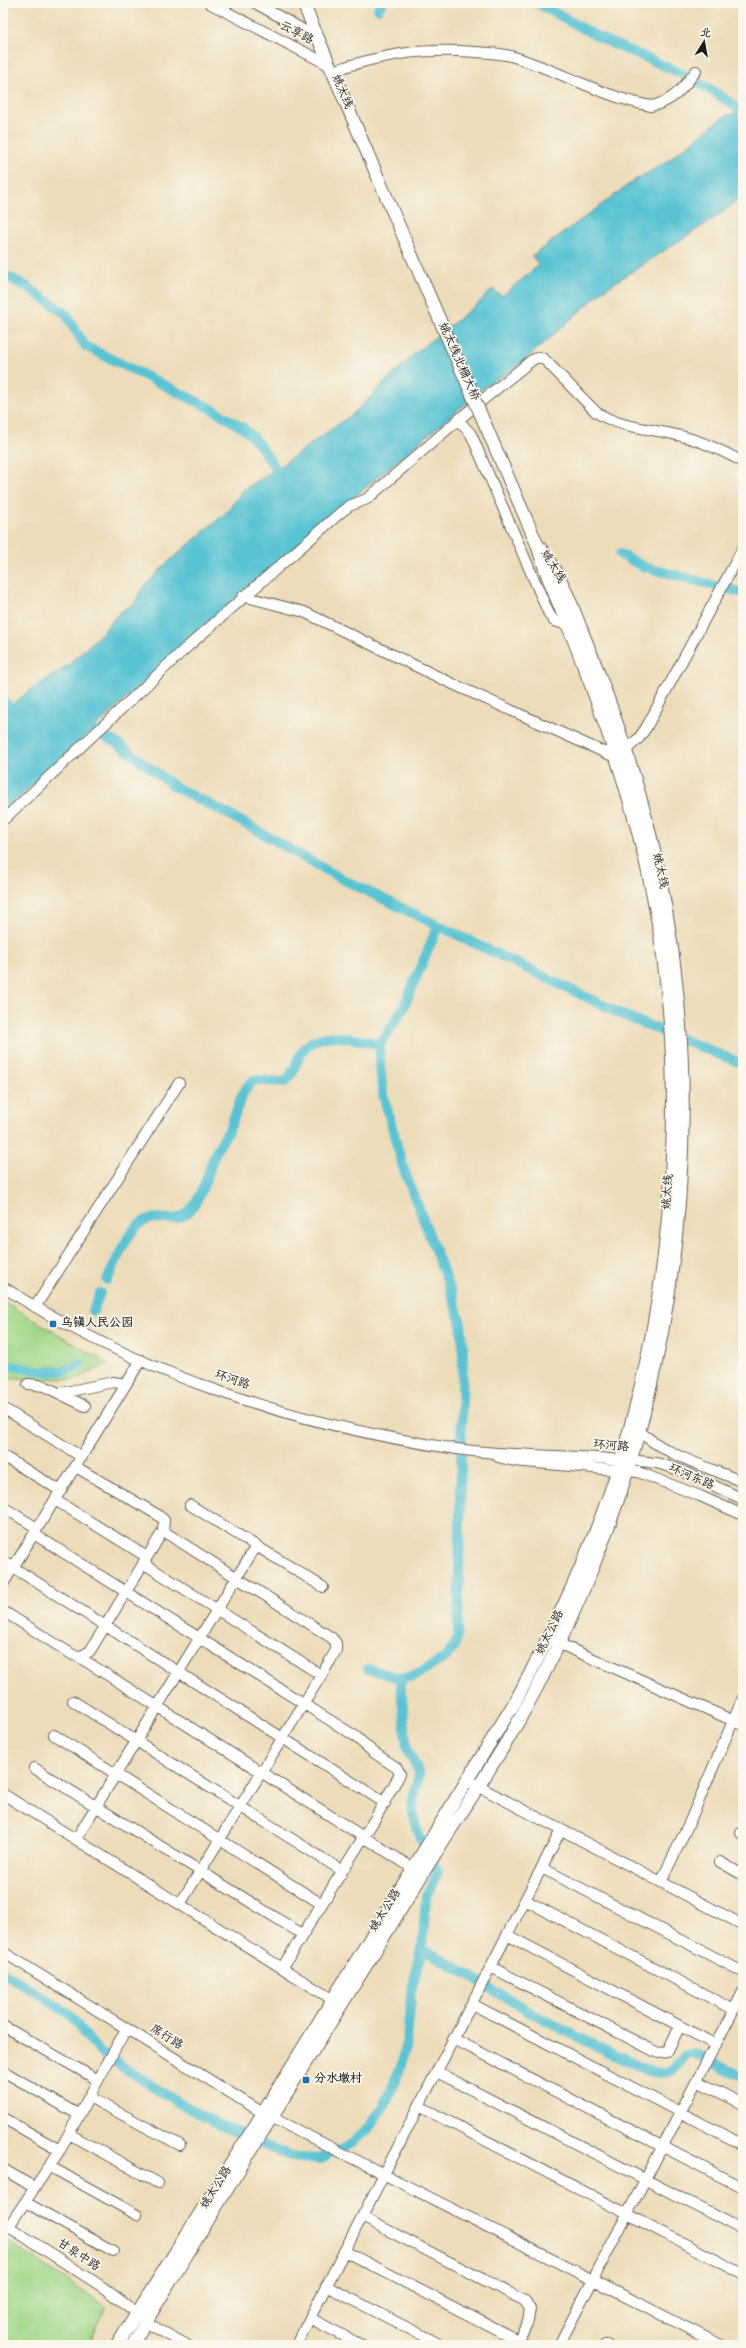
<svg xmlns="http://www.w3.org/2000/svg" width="746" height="2348" viewBox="0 0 746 2348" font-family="'Gochi Hand','LXGW WenKai TC',sans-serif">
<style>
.green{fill:#a0d788;stroke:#5e7a52}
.water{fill:#58c3d3;stroke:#3a7078}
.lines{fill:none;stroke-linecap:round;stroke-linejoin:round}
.canal{stroke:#58c3d3;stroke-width:10}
.minor-casing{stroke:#655f53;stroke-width:12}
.major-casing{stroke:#655f53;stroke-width:14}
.minor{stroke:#fff;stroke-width:10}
.major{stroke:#fff;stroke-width:12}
.major-bridge-casing{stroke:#655f53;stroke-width:14;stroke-linecap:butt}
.major-bridge{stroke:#fff;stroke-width:12}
.poi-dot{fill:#1f6fb2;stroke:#fbf7ec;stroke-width:1.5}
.labels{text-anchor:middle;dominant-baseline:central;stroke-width:3.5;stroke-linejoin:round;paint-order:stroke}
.street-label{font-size:12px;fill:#1c1c1c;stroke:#fbf7ec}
.poi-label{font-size:12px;font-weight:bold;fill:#1c1c1c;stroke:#fbf7ec;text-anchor:start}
</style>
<rect width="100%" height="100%" fill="#fbf7ec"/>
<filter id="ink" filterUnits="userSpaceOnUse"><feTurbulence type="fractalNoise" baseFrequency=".025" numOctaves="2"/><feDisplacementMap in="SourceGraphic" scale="8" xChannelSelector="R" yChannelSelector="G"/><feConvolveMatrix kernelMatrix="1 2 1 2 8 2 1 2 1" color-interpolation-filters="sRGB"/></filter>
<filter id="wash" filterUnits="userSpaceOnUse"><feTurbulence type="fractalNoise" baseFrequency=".012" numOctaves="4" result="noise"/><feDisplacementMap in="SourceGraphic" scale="16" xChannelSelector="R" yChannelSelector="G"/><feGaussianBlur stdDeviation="0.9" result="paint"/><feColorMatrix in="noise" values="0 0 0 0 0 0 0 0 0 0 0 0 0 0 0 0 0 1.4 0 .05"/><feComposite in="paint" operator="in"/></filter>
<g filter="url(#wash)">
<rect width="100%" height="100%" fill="#eddcb9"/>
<path class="green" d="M3,1301L108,1364L76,1379L3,1378Z
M3,2238L106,2307L88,2345H3Z"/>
<path class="water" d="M743,111V200L737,201L716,217L605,289L519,365L486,386L244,590L3,812V712L28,692L67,666L101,634L119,613L134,604L141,590L166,564L228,511L242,491L275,470L354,413L414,354L480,302L492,289L502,296L539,265L532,256L635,180L665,163L723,117Z"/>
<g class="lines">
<path class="canal" d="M537,3C561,16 584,30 609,42C655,62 705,80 743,113
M378,9L382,3
M3,274L29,288L66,314L85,346L214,410L243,428L255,439L283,479
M620,554L644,567L743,593
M3,701L20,715
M90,729L117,743L175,787L228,814L342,879L625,1016L743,1064
M107,1280C115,1265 127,1232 141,1223C161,1209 175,1233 195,1203C205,1188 209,1168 216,1152C220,1143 227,1135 231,1125C238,1109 240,1091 254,1080L285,1082C296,1072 294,1064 301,1053C318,1026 354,1040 380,1044
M93,1311L100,1293
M3,1364C24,1368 62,1379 80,1363
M368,1669L400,1678L414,1676L445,1658L454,1647L458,1633L463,1346L461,1324L452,1294L403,1167L383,1094L380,1066V1044L403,1009L438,926
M422,1950C456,1964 484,1986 515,2003C558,2028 603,2050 649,2071C669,2076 673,2071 685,2054L693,2053L743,2077
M3,1972L68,2013L98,2051L179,2103L222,2126L280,2152L296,2158L320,2159L352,2143L369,2127L384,2107L401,2066L407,2038L412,1988L422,1950L426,1896L438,1872C426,1849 410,1826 413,1800C414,1791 418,1781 419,1772L407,1749L400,1678"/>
</g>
</g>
<g filter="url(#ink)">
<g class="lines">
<g class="minor-casing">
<path id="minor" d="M209,3L329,65
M255,3L318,38
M332,71C384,54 421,48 475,52C488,53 502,53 514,57C560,71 603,97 651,106C673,102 683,88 696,71
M458,420L471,434L549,614L554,621L568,625
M243,596L304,612L455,685L617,758L639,738L646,728L743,548
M3,820L186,648L340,513L349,506L367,499L458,420L532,360L539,357L544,359L596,412C621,429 652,428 681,436C702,441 723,451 743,462
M3,1287C138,1374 298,1426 457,1449C507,1456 559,1455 609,1459C626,1461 647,1460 664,1465C691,1473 717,1488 743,1499
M35,1307L179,1083
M28,1384L44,1386L85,1406
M61,1393L113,1382L126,1384
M3,1408L82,1457
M638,1430C666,1456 709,1467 743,1482
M3,1456L61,1491
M498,1457L514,1461L638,1472L700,1496L743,1515
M55,1500L147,1557
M190,1505L323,1587
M3,1507L37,1528
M163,1531L332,1638L336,1643V1650L330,1661L180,1904
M34,1534L355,1736L373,1752L397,1768L400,1774L376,1817L282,1968
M3,1561L385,1803
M143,1563L321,1675
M3,1584L141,1360
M3,1611L73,1655C81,1657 84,1655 90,1651L163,1531L164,1520L158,1515L76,1467
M553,1641L743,1725
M79,1657L419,1872
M73,1701L341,1870
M54,1735L320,1903
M34,1768L302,1934
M472,1783L743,1925
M3,1794L338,2003
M741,1833L743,1834
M76,1839L256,1546
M720,1862L743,1875
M542,1868L743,1972
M661,1882L690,1821L743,1698
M525,1900L734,2010
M507,1935L716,2045
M3,1952L263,2113L721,2345
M491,1967L658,2053L667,2052L680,2026
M472,2004L743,2145
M3,2026L98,2080
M454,2039L743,2188
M3,2071L79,2115
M437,2072L743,2230
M697,2081L743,2104
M89,2097L180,2145
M419,2106L743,2274
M3,2118L60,2150
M69,2134L158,2183
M49,2166L137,2215
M3,2169L35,2188
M25,2202L113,2251
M362,2217L525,2301L530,2309L528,2321L518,2341
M3,2223L101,2286L137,2313L145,2322L187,2345
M9,2226L60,2150L126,2029
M344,2251L527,2345
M326,2286L441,2345
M310,2318L361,2345
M296,2345L561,1830
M559,2345L743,1992
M605,2345H607"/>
</g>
<g class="major-casing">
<path id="major" d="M303,3L379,180
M117,2345L263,2113L515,1702C557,1624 595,1544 621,1459C679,1269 691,1049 644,855C627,787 605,720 579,654C566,618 548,584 538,547
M132,2345C225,2190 322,2037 417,1883C446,1835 478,1789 507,1741C540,1685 570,1624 594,1564C689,1330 710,1063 646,818C629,755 607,692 582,631C570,600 559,570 537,544"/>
</g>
<use href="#minor" class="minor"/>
<use href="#major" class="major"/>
<g class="major-bridge-casing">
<path id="major-bridge" d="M379,180L537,544"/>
</g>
<use href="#major-bridge" class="major-bridge"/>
</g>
</g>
<g class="poi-dot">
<rect x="49" y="1320" width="8" height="8" rx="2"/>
<rect x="302" y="2076" width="8" height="8" rx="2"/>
</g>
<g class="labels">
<g class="street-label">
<text transform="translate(296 34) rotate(27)">云享路</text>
<text transform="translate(341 92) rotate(67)">姚太线</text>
<text transform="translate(458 362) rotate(66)">姚太线北栅大桥</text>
<text transform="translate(552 567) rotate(59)">姚太线</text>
<text transform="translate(659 871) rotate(78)">姚太线</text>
<text transform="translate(669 1192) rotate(-86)">姚太线</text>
<text transform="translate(232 1381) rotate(19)">环河路</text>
<text transform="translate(611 1447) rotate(5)">环河路</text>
<text transform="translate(691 1478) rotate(23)">环河东路</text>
<text transform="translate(551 1633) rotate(-64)">姚太公路</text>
<text transform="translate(386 1911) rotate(-58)">姚太公路</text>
<text transform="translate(166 2038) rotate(32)">席行路</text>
<text transform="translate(217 2188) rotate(-58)">姚太公路</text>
<text transform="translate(78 2256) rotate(33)">甘泉中路</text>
</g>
<g class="poi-label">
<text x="61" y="1324">乌镇人民公园</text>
<text x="314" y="2080">分水墩村</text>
</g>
</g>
<rect width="746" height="2348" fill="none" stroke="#fbf7ec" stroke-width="16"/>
<g transform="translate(704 42) rotate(11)" stroke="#fbf7ec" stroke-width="3" paint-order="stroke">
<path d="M0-3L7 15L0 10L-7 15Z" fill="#1c1c1c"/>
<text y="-6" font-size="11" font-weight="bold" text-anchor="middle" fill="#1c1c1c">北</text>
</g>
</svg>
